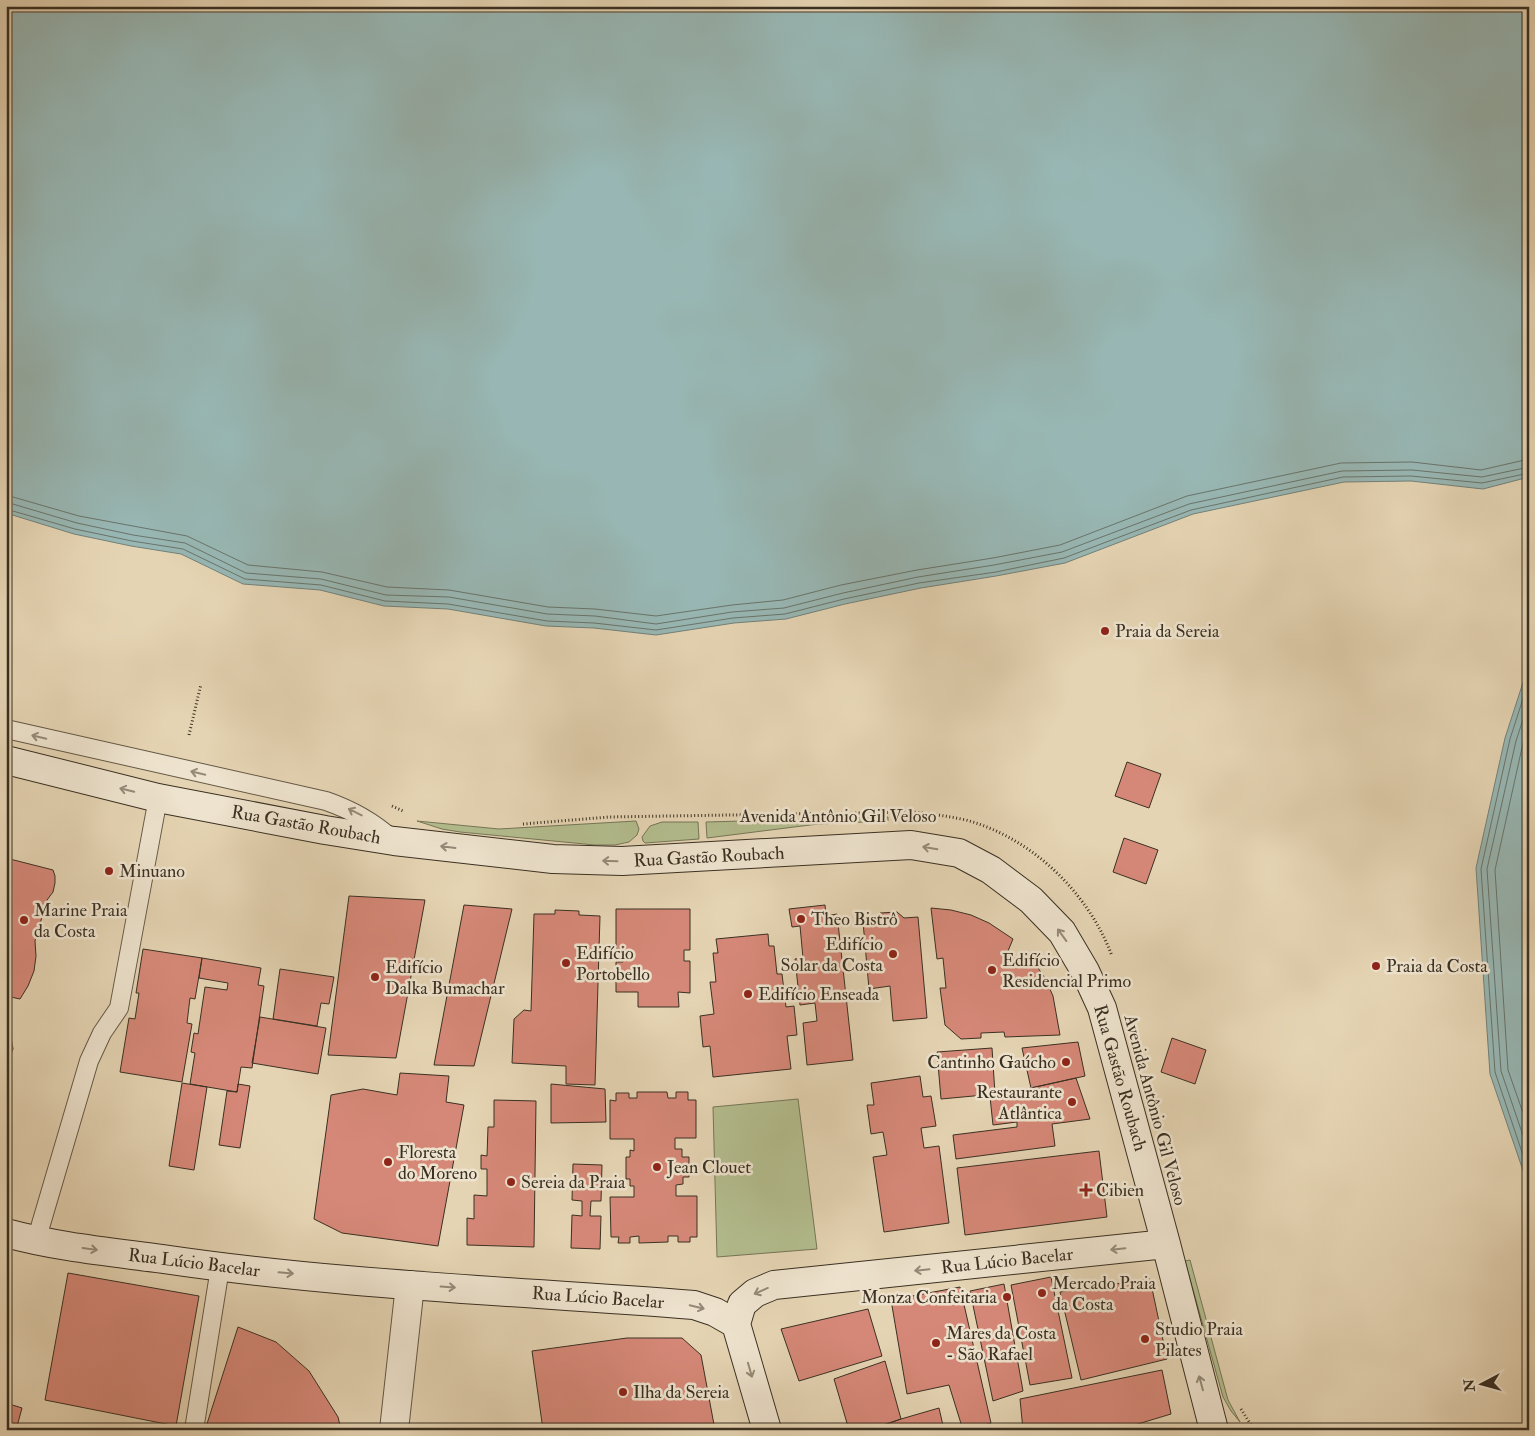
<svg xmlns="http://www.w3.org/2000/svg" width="1535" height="1436" viewBox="0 0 1535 1436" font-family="'IM FELL Double Pica',serif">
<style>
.green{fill:#b3bd8e;stroke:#767658}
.water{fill:#98b7b4;stroke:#72817a}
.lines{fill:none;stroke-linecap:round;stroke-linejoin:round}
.shore{stroke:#69746b;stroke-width:1}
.building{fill:#d68878;stroke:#3a3022}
.lane-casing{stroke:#655946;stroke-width:20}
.street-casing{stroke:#655946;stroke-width:30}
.secondary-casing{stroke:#3a3022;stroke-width:30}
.path{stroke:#3a3022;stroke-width:3;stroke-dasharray:1 2.5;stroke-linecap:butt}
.lane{stroke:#eee3ce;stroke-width:18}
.street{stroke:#eee3ce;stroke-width:28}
.secondary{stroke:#eee3ce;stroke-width:28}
.oneway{stroke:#948a78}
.poi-dot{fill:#8f2418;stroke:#eee3ce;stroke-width:2}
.labels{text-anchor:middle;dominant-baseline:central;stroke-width:5;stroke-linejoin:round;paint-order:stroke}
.poi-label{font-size:18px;fill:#3a3022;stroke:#eee3ce;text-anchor:start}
.street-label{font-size:18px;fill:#3a3022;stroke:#eee3ce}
</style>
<rect width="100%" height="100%" fill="#e5d4b3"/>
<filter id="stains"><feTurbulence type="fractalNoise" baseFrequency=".004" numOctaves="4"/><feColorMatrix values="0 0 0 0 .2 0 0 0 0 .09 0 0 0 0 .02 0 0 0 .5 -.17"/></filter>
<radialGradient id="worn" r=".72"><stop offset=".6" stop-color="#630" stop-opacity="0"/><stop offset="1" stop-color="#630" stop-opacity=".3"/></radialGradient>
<path class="green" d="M888,817V821L818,824L707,838L706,822Z
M417,821L499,829L636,821L639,829L637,835L629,842L615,845H595L460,832L442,829Z
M662,822H698L699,839L645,843L643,841L642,837L650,826Z
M798,1099L817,1249L717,1257L713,1107Z
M1190,1260L1228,1400L1240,1422L1231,1411L1223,1397L1185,1261Z"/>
<path class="water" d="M6,6H1529V477L1483,489L1411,481L1344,482L1193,514L1065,563L996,576L921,588L845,604L786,619L734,623L656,635L594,628L546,626L448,609L384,606L320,590L243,584L181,554L131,546L74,534L6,513Z
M1529,664V1188L1490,1074L1476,868L1505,738Z"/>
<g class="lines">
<path class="shore" d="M6,495L79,516L187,536L248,565L322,572L387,587L449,590L548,607L595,609L656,616L732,605L783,600L841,585L917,570L993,558L1060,545L1187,496L1341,463L1412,462L1481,470L1529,459
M6,502L77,523L133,535L185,543L246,573L321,579L386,595L449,597L547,614L595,616L656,624L732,612L784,608L843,593L918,577L994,565L1062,552L1189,504L1342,471L1412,470L1482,477L1529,467
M6,509L75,529L132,541L183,549L245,579L321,585L385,601L448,604L547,621L594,623L656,630L733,618L785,614L844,599L919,583L996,572L1064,558L1191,510L1343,477L1411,476L1482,483L1529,473
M1529,680L1510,739L1481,869L1495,1072L1529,1173
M1529,701L1516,741L1487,869L1501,1071L1529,1153
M1529,726L1523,743L1495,870L1508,1070L1529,1130"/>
</g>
<path class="building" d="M1127,762L1161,774L1149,808L1115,796Z
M1124,838L1158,850L1146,884L1113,872Z
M6,858L53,870L55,876V883L53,892L47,900L35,941L36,956L34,971L28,986L20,999L6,996Z
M349,896L425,900L396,1058L328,1055Z
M464,905L512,909L474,1066L434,1065Z
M825,905L826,916L837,914L853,1060L807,1065L803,1023L817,1021L815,1003L800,1005L795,959L803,958L800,926L792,927L789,909Z
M931,908L951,910L971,915L989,923L1013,939L1008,951L1017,960L1029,955L1045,978L1053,996L1060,1035L1005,1037L1004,1032L981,1033V1038L961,1039L945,1025L940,988H946L943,958L937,959Z
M616,909H690V950H684V961H690V993L678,992L679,1007H638V992H616V962H623V949H616Z
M555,910L579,911V915L600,916L595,1085L566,1084V1066L512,1063L514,1019L524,1010L531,1011L534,914H555Z
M897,912L904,918L918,917L927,1018L893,1021L890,986L869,989L863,922L875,921L880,913Z
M768,934L769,946H774L777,974H782L786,1007L794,1006L797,1035L787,1036L791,1069L713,1077L710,1046L703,1047L700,1016L714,1014L710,982H716L713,953H718L716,939Z
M143,949L202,958L195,999L190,998L187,1023L192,1024L182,1082L120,1072L129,1018L135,1019L139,993H136Z
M202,958L261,968L258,985L264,986L252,1068L241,1067L237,1092L190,1084L195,1053L191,1052L194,1033L198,1034L205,987L227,990L228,983L199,978Z
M280,969L334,977L329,1004L321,1003L317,1026L273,1019Z
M260,1017L326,1028L318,1074L252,1063Z
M6,1025L10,1031L13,1049L6,1067Z
M1172,1038L1206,1050L1195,1084L1161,1072Z
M1078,1042L1085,1076L1031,1088L1022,1048Z
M992,1048L995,1094L941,1099L937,1052Z
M400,1073L449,1076L446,1102L464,1105L438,1246L342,1233L314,1219L331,1095L363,1089L397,1095Z
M920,1076L923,1097L931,1096L936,1126L921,1128L924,1148L939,1146L949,1223L884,1232L873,1157L887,1155L883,1132L871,1134L867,1105H874L871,1083Z
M1076,1078L1090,1119L1052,1124L1055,1146L956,1159L953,1135L1017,1127V1122L993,1125L990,1097Z
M182,1083L207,1087L194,1170L169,1166Z
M238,1084L250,1086L240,1148L219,1145L227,1091L237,1092Z
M551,1084L605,1089L606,1122L551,1123Z
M637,1092H667L668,1098H676V1092H688V1100H696V1138H675V1149H682V1157H689V1177H683V1184L676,1185V1196H697V1237H690V1242H678V1236H668V1242L639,1243V1236L630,1237V1243H618L619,1237H611L610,1197H634V1186H630V1179H626V1157H630V1150L634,1151V1139H610V1100L616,1101V1093H629V1098H637Z
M494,1100L536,1101L534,1247L467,1245V1218L474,1219V1195L487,1196V1169H481V1155L487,1156L488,1127H494Z
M1099,1151L1107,1217L965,1235L957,1168Z
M573,1164L602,1165L601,1201H591L590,1216H601L600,1249L571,1248L572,1215L582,1216V1201L572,1200Z
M68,1273L199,1296L176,1426L45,1400Z
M1051,1277L1072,1378L1030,1385L1011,1285Z
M1150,1279L1167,1359L1081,1380L1060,1292Z
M1004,1284L1023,1391L993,1401L970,1291Z
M960,1287L991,1423L967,1430H963L949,1385L907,1394L891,1300Z
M868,1309L882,1356L799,1381L781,1329Z
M238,1327L276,1342L309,1371L338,1417L341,1430H205Z
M627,1338H682L701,1355L715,1430H543L532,1351Z
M885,1361L901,1419L869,1430H849L834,1379Z
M1162,1370L1171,1414L1118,1430H1023L1020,1399Z
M6,1403L22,1408L16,1430H6Z
M939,1408L944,1430H869L901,1419Z"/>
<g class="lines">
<g class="lane-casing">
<path id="lane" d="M6,729L326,801C352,810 372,821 392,839
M36,1241L89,1061L102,1033L119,1008L158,798
M194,1430L220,1268"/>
</g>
<g class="street-casing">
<path id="street" d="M394,1430L410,1285"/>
</g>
<g class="secondary-casing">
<path id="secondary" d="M6,760L158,798L325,830L394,841L553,859L622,861L911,845L959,853L991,870L1031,900L1062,932L1085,971L1102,1008L1166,1244L1214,1430
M6,1233C57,1247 111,1252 163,1259C339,1285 517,1291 694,1305L715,1312L736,1324
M736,1324L742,1304L755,1293L774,1285L1166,1244
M736,1324L767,1430"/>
</g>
<path class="path" d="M189,735L201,684
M392,806L403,811
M523,824L609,817L913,812C931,814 948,816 966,820C1032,838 1088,892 1112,956
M1241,1409L1254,1430"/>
<use href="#lane" class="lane"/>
<use href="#street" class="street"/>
<use href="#secondary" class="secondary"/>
</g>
<defs><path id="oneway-shaft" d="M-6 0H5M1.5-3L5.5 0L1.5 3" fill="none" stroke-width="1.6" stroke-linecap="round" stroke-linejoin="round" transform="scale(1.25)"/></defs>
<g class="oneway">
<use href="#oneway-shaft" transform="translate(39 737) rotate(-167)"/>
<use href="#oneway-shaft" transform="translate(198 773) rotate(-167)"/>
<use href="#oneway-shaft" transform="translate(127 790) rotate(-166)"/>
<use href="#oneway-shaft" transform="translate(355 812) rotate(-153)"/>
<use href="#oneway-shaft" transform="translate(448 847) rotate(-173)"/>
<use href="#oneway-shaft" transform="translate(930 848) rotate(-171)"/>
<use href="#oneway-shaft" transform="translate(610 861) rotate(-178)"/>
<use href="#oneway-shaft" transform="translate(1062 935) rotate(-126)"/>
<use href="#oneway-shaft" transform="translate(90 1249) rotate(8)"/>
<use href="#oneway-shaft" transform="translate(1118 1249) rotate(174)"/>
<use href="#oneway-shaft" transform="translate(922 1270) rotate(174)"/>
<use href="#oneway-shaft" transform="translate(286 1273) rotate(5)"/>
<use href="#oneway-shaft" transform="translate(448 1287) rotate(4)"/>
<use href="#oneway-shaft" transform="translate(761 1291) rotate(156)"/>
<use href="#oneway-shaft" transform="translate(697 1307) rotate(13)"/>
<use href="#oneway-shaft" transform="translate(750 1370) rotate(74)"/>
<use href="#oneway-shaft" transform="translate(1201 1383) rotate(-105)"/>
</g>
<g class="poi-dot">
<circle cx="1105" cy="631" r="5"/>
<circle cx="109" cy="871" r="5"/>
<circle cx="801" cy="919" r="5"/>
<circle cx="24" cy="920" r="5"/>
<circle cx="893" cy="954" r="5"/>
<circle cx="566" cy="963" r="5"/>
<circle cx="1376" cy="966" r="5"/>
<circle cx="992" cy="970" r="5"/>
<circle cx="375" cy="977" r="5"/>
<circle cx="748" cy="994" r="5"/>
<circle cx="1066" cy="1062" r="5"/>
<circle cx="1072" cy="1102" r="5"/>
<circle cx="388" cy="1162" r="5"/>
<circle cx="657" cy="1167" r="5"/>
<circle cx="511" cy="1182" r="5"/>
<path d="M1083.5 1182.5h5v5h5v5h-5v5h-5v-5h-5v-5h5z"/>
<circle cx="1042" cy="1293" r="5"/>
<circle cx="1007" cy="1297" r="5"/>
<circle cx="1145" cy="1339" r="5"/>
<circle cx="936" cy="1343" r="5"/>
<circle cx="623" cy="1392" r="5"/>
</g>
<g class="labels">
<g class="poi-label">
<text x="1115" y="631">Praia da Sereia</text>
<text x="119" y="871">Minuano</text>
<text x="34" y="910">Marine Praia<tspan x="34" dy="21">da Costa</tspan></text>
<text x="811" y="919">Theo Bistrô</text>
<text x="883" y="944" text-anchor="end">Edifício<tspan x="883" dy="21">Solar da Costa</tspan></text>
<text x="576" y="953">Edifício<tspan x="576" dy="21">Portobello</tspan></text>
<text x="1002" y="960">Edifício<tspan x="1002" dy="21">Residencial Primo</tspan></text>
<text x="1386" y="966">Praia da Costa</text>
<text x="385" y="967">Edifício<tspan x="385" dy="21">Dalka Bumachar</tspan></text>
<text x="758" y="994">Edifício Enseada</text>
<text x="1056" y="1062" text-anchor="end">Cantinho Gaúcho</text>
<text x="1062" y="1092" text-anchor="end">Restaurante<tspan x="1062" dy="21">Atlântica</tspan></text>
<text x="398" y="1152">Floresta<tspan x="398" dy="21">do Moreno</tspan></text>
<text x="667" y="1167">Jean Clouet</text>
<text x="521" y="1182">Sereia da Praia</text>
<text x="1096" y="1190">Cibien</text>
<text x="1052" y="1283">Mercado Praia<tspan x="1052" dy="21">da Costa</tspan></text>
<text x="997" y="1297" text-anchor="end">Monza Confeitaria</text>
<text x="1155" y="1329">Studio Praia<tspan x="1155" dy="21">Pilates</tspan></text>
<text x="946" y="1333">Mares da Costa<tspan x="946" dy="21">- São Rafael</tspan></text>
<text x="633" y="1392">Ilha da Sereia</text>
</g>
<g class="street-label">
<text x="838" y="816">Avenida Antônio Gil Veloso</text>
<text transform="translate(306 825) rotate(10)">Rua Gastão Roubach</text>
<text transform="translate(709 857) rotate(-3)">Rua Gastão Roubach</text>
<text transform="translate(1120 1078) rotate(74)">Rua Gastão Roubach</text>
<text transform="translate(1155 1110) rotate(75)">Avenida Antônio Gil Veloso</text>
<text transform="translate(1007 1261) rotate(-6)">Rua Lúcio Bacelar</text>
<text transform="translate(194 1263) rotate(7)">Rua Lúcio Bacelar</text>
<text transform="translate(598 1298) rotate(4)">Rua Lúcio Bacelar</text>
</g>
</g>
<rect width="1535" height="1436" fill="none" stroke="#e5d4b3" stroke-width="25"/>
<rect x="8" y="8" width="1520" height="1421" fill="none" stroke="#3a3022" stroke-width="2.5"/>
<rect x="12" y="12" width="1510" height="1411" fill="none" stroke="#3a3022"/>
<g transform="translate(1482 1384) rotate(264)" stroke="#eee3ce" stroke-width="4" paint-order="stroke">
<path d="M0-4L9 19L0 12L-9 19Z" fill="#3a3022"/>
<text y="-8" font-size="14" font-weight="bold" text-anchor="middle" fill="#3a3022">N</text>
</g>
<rect width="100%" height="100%" filter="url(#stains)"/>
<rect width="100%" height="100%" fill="url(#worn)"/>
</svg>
